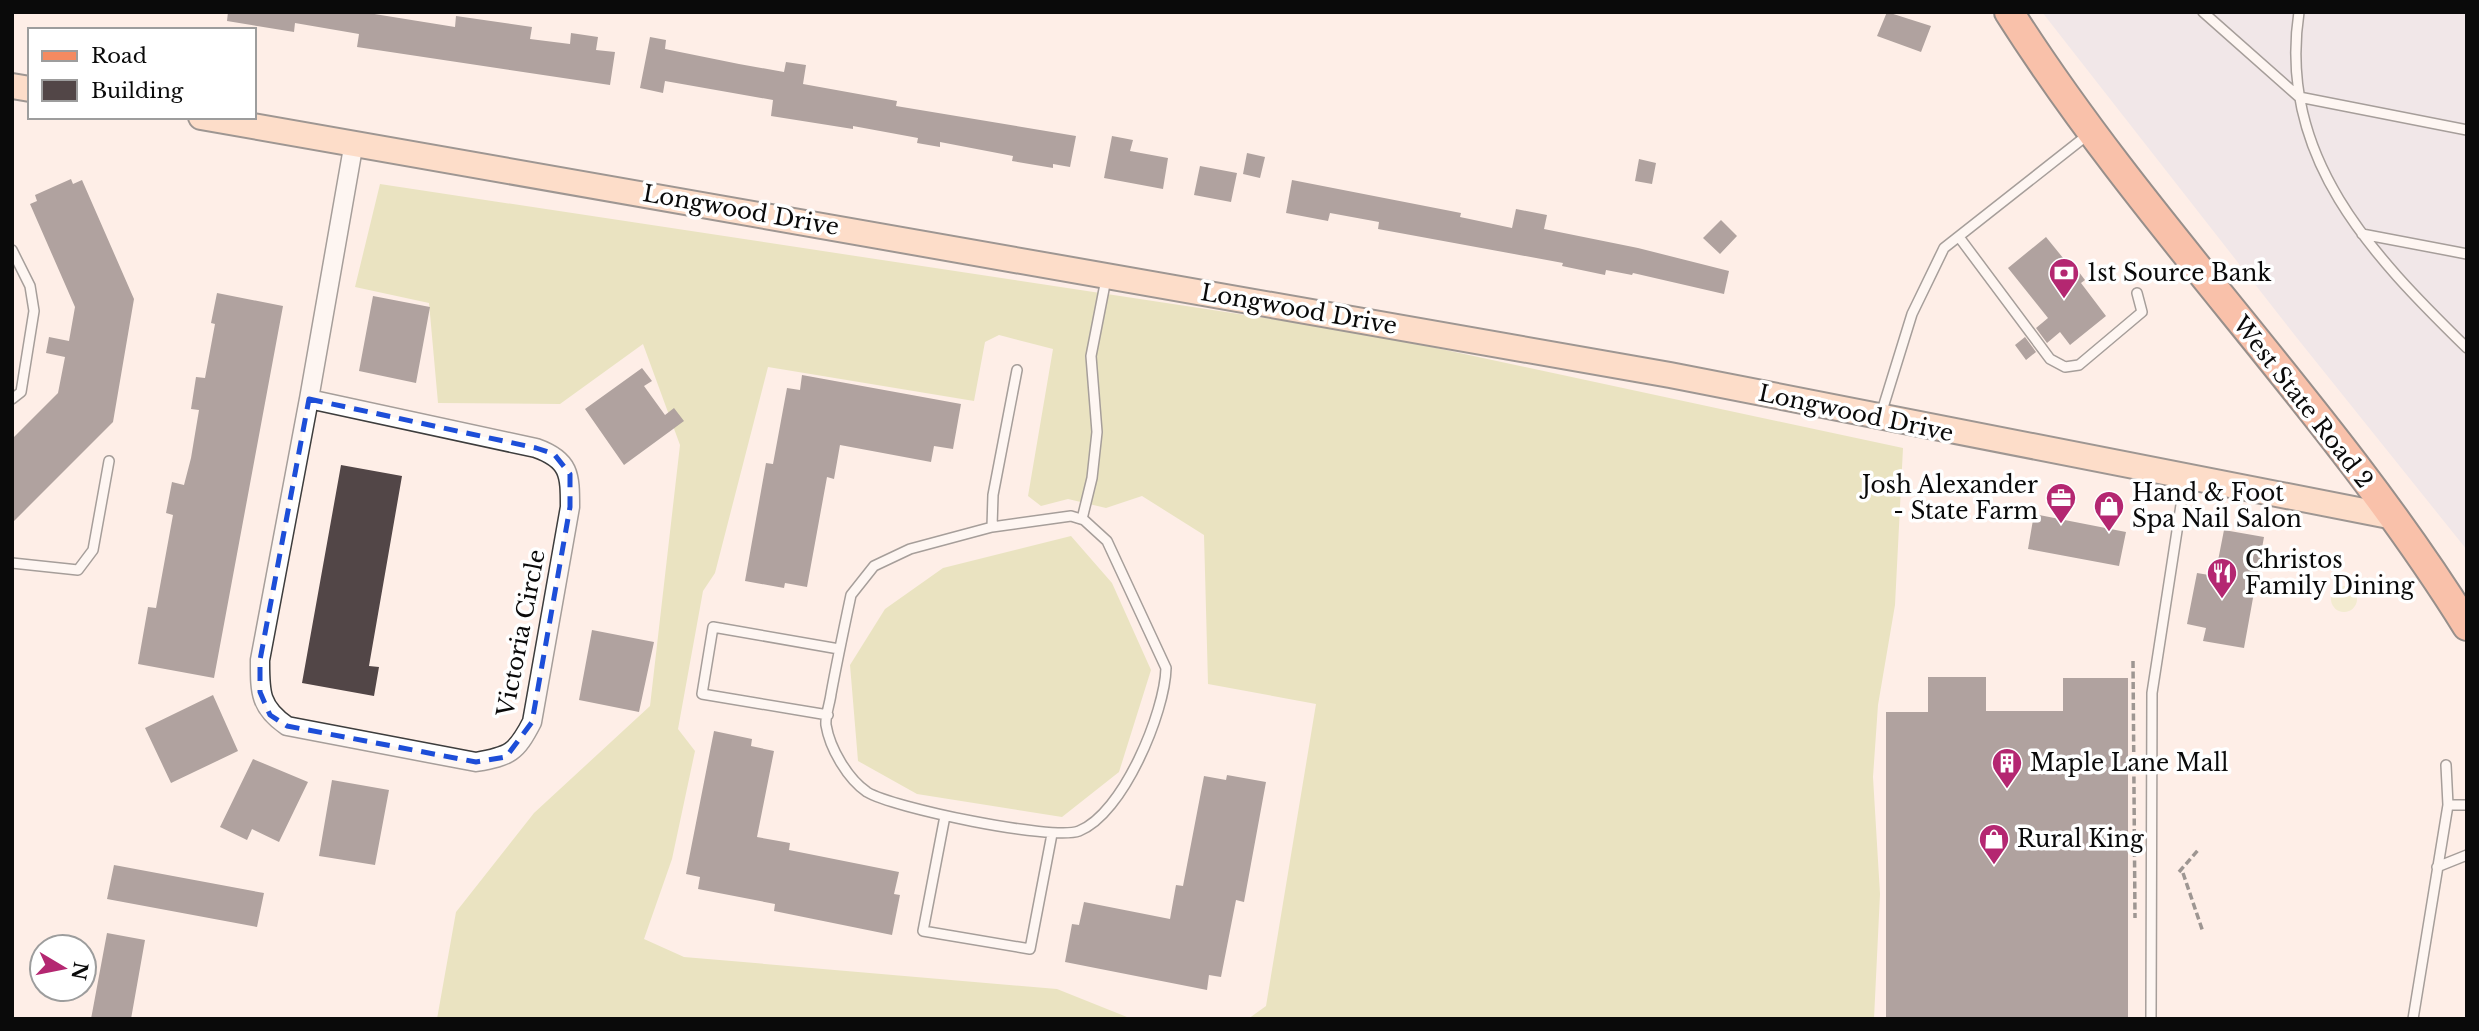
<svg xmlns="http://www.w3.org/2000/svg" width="2479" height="1031" viewBox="0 0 2479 1031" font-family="'Libre Baskerville',serif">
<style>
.industrial{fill:#e2dde9}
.green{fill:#e6e6b3}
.forest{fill:#d2d693}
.building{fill:#524647}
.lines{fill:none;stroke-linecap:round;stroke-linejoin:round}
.lane-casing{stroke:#3d3d3d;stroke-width:12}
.street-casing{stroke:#3d3d3d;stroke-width:21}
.secondary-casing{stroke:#2c2c2c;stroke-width:28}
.primary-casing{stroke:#1b1b1b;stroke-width:32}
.path{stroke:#2c2c2c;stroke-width:3.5;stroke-dasharray:7 3.5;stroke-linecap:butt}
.lane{stroke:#fff;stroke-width:9}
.street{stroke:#fff;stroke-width:18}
.secondary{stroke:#fdc8a4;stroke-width:24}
.primary{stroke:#f48a61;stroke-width:28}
.marked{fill:none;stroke:#1d4ed8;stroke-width:5;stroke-dasharray:14 9;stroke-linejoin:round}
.labels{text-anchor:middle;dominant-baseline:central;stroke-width:7;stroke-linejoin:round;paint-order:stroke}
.street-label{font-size:23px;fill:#0a0a0a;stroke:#fff}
.poi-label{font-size:23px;fill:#0a0a0a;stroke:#fff;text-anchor:start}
</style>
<rect width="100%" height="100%" fill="#feeee7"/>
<path class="industrial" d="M2042,12H2467V550L2297,338Z"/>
<path class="green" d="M2331 599a13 13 0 1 1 26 0a13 13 0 1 1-26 0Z"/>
<path class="forest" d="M380,184L1371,334L1903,448L1895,605L1878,705L1873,777L1880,894L1874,1019H1248L1266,1006L1316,704L1208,684L1204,535L1142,496L1106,508L1068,499L1041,506L1028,496L1053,349L999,335L985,342L974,401L768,367L715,573L703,591L678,729L695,751L672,859L644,939L684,957L1057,989L1132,1019H437L456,912L534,813L650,706L680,445L643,344L560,404L438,403L429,303L355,287Z
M1071,536L1112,583L1151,670L1119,772L1062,817L917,794L858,761L850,665L885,609L943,568Z"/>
<path class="building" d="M228,12H362L455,27L456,16L532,27L530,39L570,44L571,33L598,37L596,50L615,52L610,85L357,47L359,34L295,23L294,32L227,21Z
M1887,12L1931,26L1921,52L1877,36Z
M650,37L666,40L665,49L739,64L784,72L786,62L806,65L803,84L897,101L896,106L1076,136L1070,167L1053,164V168L1012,161L1013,156L940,142V147L917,143L918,138L853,126V129L771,116L773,100L665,81L663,93L640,88Z
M1112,136L1133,140L1130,151L1168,158L1163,189L1104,178Z
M1247,153L1265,157L1260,178L1243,174Z
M1639,159L1656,163L1652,184L1635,181Z
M1200,166L1237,173L1231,202L1194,195Z
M71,179L73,184L82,180L134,299L113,422L12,523V439L58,393L65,357L46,353L49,337L69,341L75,307L30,204L37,201L35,195Z
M1292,180L1461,213L1460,217L1512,228L1516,209L1547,215L1544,229L1638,248L1729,271L1724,294L1633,273L1632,275L1606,270L1605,275L1562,266L1563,263L1378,229L1379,222L1330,213L1328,221L1286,213Z
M1721,220L1737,236L1720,254L1703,238Z
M2046,237L2072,269L2075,267L2085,280L2081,283L2106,316L2070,345L2060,332L2047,343L2036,328L2048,318L2008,268Z
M217,293L283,306L214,678L138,664L148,607L156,608L173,515L166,513L172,482L184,485L191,458L199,410L191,409L196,377L205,378L215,324L211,323Z
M373,296L430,307L416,383L359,371Z
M2025,337L2036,352L2026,360L2015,345Z
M642,368L652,381L644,386L665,415L674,408L684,421L624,465L585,409Z
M802,375L961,404L953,449L934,446L931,462L840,445L834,479L827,477L807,587L785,583L784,588L745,581L766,463L773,464L787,388L800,390Z
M341,465L402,476L369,666L379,667L374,696L302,683Z
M2034,514L2126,532L2119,566L2028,549Z
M2224,530L2264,537L2244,648L2203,641L2206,628L2187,624L2197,573L2215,576Z
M592,630L654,642L639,712L579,700Z
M1928,677H1986V711H2063V678H2128V1019H1886V712H1928Z
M213,695L238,751L171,783L145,728Z
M714,731L752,739L751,746L774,751L757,837L790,843L789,850L899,872L894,894L900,895L892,935L774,911L775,904L698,889L700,877L686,874Z
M253,759L308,782L279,842L252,829L247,840L220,827Z
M1227,775L1266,782L1244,902L1236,900L1221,977L1209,975L1207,990L1065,962L1072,924L1079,925L1084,902L1170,919L1176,885L1183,886L1204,776L1226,780Z
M332,780L389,790L375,865L319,856Z
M114,865L264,893L257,927L107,899Z
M107,933L145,940L131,1019H91Z"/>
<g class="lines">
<g class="lane-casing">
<path id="lane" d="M2203,12L2299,97L2467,130
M2299,12C2277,157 2372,255 2467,348
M2362,234L2467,254
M1959,237L2050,359L2065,367L2079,365L2142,312L2137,293
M12,250L30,286L34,311L21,392L12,399
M1881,414L1912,314L1944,248L2090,133
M1071,516L1084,520L1107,541L1166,668C1165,712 1123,814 1079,831C1052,841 893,808 867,792C848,779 830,749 826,725C825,716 830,703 831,694C837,661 844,628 851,595L874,566L910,549L992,527Z
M1082,519L1092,478L1097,432L1091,356L1106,279
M992,527L993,495L1017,370
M12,563L78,570L93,550L109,461
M828,715L702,694L713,627L839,649
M2448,805H2467
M945,816L923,931L1030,949L1052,834
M2437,867L2467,855
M2151,1019L2152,693L2185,479
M2413,1019L2448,805L2446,765"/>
</g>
<g class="street-casing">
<path id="street" d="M309,399L536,448C570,460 570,475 570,507L532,722C516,753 510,756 476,762L287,726C259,707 260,691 260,660Z
M309,399L354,142"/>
</g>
<g class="secondary-casing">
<path id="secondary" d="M12,86L30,89
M201,117L1670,375L2394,517"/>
</g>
<g class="primary-casing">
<path id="primary" d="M2009,12C2146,228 2332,409 2467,626"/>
</g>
<path class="path" d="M2133,661L2135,918
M2179,872L2199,849
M2183,873L2203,932"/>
<use href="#lane" class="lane"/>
<use href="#street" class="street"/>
<use href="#secondary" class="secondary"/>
<use href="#primary" class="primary"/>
</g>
<path d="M0 0H2479V1031H0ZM309,399L536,448L554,454L570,474V507L532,722L506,757L476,762L287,726L270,715L260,692V660Z" fill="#feeee7" fill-opacity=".55" fill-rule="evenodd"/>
<path class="marked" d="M309,399L536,448L554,454L570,474V507L532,722L506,757L476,762L287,726L270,715L260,692V660Z"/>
<defs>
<g id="bank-pin" transform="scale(1.575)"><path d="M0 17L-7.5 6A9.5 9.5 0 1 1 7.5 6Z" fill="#b42771" stroke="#fff"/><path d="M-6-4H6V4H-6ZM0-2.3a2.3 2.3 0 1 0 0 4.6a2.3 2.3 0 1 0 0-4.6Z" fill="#fff"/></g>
<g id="office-pin" transform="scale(1.575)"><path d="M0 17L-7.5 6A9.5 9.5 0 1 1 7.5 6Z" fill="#b42771" stroke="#fff"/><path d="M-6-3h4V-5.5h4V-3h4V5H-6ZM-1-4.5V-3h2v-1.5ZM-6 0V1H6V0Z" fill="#fff"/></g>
<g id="shop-pin" transform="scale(1.575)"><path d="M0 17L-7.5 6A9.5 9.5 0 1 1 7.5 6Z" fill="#b42771" stroke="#fff"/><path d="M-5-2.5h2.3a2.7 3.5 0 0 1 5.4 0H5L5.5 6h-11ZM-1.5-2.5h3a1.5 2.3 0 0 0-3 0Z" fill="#fff"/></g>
<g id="restaurant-pin" transform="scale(1.575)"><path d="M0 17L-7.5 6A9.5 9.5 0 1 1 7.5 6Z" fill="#b42771" stroke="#fff"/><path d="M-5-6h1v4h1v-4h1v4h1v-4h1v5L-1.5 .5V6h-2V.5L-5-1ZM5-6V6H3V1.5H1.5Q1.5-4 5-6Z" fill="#fff"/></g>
<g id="building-pin" transform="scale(1.575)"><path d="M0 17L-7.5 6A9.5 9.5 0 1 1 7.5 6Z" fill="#b42771" stroke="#fff"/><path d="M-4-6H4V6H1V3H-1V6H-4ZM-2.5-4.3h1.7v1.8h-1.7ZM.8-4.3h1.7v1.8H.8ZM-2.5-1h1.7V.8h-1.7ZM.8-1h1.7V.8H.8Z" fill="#fff"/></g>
</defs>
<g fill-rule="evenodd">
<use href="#bank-pin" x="2064" y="273"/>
<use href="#office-pin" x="2061" y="498"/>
<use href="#shop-pin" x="2109" y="506"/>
<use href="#restaurant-pin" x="2222" y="573"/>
<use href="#building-pin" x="2007" y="763"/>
<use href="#shop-pin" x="1994" y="839"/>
</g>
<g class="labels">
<g class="street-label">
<text transform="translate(741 210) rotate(10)">Longwood Drive</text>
<text transform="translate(1299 309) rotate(10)">Longwood Drive</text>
<text transform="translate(2303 402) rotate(52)">West State Road 2</text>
<text transform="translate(1856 413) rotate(12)">Longwood Drive</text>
<text transform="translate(521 633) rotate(-79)">Victoria Circle</text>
</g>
<g class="poi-label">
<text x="2087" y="273">1st Source Bank</text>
<text x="2038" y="485" text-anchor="end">Josh Alexander<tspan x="2038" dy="26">- State Farm</tspan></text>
<text x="2132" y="493">Hand &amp; Foot<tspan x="2132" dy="26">Spa Nail Salon</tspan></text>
<text x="2245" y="560">Christos<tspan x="2245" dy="26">Family Dining</tspan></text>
<text x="2030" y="763">Maple Lane Mall</text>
<text x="2017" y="839">Rural King</text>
</g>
</g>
<rect width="2479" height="1031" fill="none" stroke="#0a0a0a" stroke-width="28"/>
<rect x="28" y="28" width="228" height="91" fill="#ffffff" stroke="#9d9d9d" stroke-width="2"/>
<rect x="42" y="51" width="35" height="10" fill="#f48a61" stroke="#9d9d9d" stroke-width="2"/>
<text x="91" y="63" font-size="21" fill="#0a0a0a">Road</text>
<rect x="42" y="80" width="35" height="21" fill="#524647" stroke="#9d9d9d" stroke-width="2"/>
<text x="91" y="98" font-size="21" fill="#0a0a0a">Building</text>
<g transform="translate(63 968) rotate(100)"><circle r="33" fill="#ffffff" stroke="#9d9d9d" stroke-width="2"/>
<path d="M0-5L12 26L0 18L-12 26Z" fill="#b42771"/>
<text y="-10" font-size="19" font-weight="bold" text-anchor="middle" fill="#0a0a0a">N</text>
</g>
</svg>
